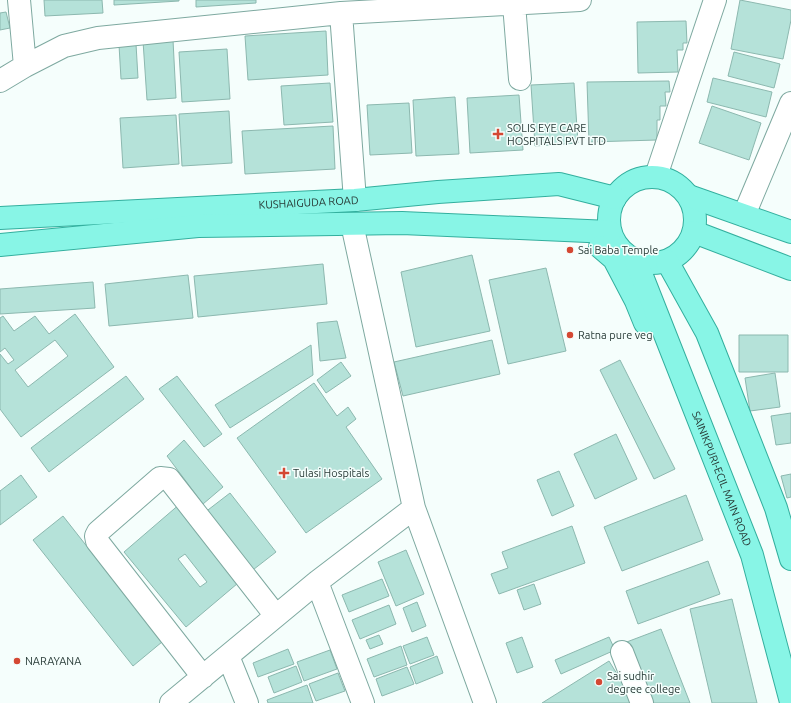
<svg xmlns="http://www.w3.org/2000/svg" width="791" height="703" viewBox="0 0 791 703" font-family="Ubuntu,sans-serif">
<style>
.building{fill:#b5e2d9;stroke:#8cb8af;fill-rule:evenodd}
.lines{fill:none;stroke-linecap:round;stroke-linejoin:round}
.minor-casing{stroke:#7ea9a0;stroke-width:24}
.major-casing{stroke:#33af9e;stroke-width:24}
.minor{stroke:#fff;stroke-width:22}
.major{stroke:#88f5e6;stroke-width:22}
.poi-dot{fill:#d44833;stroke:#f5fefc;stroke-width:1.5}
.labels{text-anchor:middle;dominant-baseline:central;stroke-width:3;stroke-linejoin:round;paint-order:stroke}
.poi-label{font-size:11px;fill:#283b37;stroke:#f5fefc;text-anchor:start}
.street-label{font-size:11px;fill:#283b37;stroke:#f5fefc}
</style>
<rect width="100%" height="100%" fill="#f5fefc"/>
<path class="building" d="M44,0H102L103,13L45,16Z
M114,0H179V1L114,5Z
M196,0H256V3L196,7Z
M740,0L791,10V20L783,59L731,49Z
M6,12L10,28L0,30V13Z
M686,21L687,43H683V50H677L678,72L638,73L637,22Z
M326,31L328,75L248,80L245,36Z
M173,40L176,98L147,100L143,41Z
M136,44L138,78L121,79L119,45Z
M227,49L230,99L182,102L179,52Z
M734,52L780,64L774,88L728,76Z
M713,78L772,92L766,117L707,102Z
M669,81L670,92H665L666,106H660V120H657V140L589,142L587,82Z
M330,83L333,122L284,125L281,86Z
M574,83L578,143L535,146L531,85Z
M519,95L523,150L470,153L467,98Z
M455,97L459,154L416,156L413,100Z
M409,103L412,153L370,155L367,105Z
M712,106L761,123L749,160L699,143Z
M229,111L232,163L182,166L179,114Z
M176,115L179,164L123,168L120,118Z
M333,126L335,169L245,174L242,131Z
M472,255L490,331L416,347L401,272Z
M323,264L327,304L198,317L194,276Z
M546,268L566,351L508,364L489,280Z
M188,275L193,318L109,326L105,284Z
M93,282L95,308L0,314V289Z
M75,314L114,367L21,437L0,409V354L8,364L14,360L5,348L0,352V318L3,316L14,331L35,316L49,334ZM55,340L68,356L28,387L15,370Z
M337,321L346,358L320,361L317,323Z
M739,335H788V372H739Z
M492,340L500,374L403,396L394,362Z
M311,345L313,375L230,428L215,405Z
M620,360L675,469L654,479L600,370Z
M341,362L351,376L326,393L317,380Z
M775,373L780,407L750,411L745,378Z
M126,376L144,399L49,472L31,448Z
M177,376L222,434L204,447L159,389Z
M314,383L337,416L348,407L356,419L346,427L382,479L306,533L237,438Z
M791,413V443L776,445L771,416Z
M616,434L637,479L595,499L574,454Z
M184,440L223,487L203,504L167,456Z
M559,471L574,506L552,516L537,480Z
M791,474V497L787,498L781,476Z
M21,475L37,497L0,525V491Z
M230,493L276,552L249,573L204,513Z
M686,495L703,540L622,571L604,527Z
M181,503L244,578L186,627L124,552ZM185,554L207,582L200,587L178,559Z
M63,516L162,642L133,666L33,540Z
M572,526L585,563L499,594L491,574L508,568L502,552Z
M406,550L424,594L396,606L378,562Z
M708,561L720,594L638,624L626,591Z
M382,579L389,596L349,612L342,595Z
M534,584L541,604L524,610L517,590Z
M732,599L757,703H712L690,609Z
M417,602L426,626L412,632L403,608Z
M389,605L396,624L360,639L352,620Z
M661,629L690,703H648L624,643Z
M379,635L383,644L370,649L366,640Z
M427,637L434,655L410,664L403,646Z
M522,637L533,667L517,673L506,643Z
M609,637L615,650L561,674L555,660Z
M401,646L407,665L374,677L367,659Z
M288,649L294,664L258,677L253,663Z
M330,650L337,669L304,681L297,662Z
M437,656L443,673L416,684L410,667Z
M609,661L635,703H542Z
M296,666L302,682L274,693L268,677Z
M407,667L414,684L382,696L376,679Z
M338,673L345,691L316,701L309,684Z
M307,685L313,703H268L267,700Z"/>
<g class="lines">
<g class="minor-casing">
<path id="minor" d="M19,0L25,66
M514,4L520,79
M341,13L355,200
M0,81L25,66L64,46L98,38L341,13L580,0
M656,176L715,0
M744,215L791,103
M352,224L414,508L485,703
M317,582L363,703
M622,652L642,703
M228,656L247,703
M203,677L97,541L96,536L98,532L160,478L169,479L276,616
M171,703L317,582L414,508"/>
</g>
<g class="major-casing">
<g id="major">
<circle cx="652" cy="220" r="43"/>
<path d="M689,196L791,232"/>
<path id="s1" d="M0,218L355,200L438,192L559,184L615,198"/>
<path d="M694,232L791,269"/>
<path d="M0,245L198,226L402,223L610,232"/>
<path d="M600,247L614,259L636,301L645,323"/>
<path id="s2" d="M636,261L752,555L791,702"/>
<path d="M667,261L707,333L776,508L791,559"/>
</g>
</g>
<use href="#minor" class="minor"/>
<use href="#major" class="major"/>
</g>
<g class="poi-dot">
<path d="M496 128h4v4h4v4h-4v4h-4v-4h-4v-4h4z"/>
<circle cx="570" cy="250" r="4"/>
<circle cx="570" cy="335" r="4"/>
<path d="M282 467h4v4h4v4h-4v4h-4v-4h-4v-4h4z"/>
<circle cx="17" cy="661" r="4"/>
<circle cx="599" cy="682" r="4"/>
</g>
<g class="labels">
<g class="poi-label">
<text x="507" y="128">SOLIS EYE CARE<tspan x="507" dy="13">HOSPITALS PVT LTD</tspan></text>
<text x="578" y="250">Sai Baba Temple</text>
<text x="578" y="335">Ratna pure veg</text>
<text x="293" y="473">Tulasi Hospitals</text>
<text x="25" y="661">NARAYANA</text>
<text x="607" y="676">Sai sudhir<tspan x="607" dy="13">degree college</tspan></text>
</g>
<g class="street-label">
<text stroke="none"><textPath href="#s1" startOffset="309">KUSHAIGUDA ROAD</textPath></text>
<text stroke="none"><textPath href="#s2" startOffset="234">SAINIKPURI-ECIL MAIN ROAD</textPath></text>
</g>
</g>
</svg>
